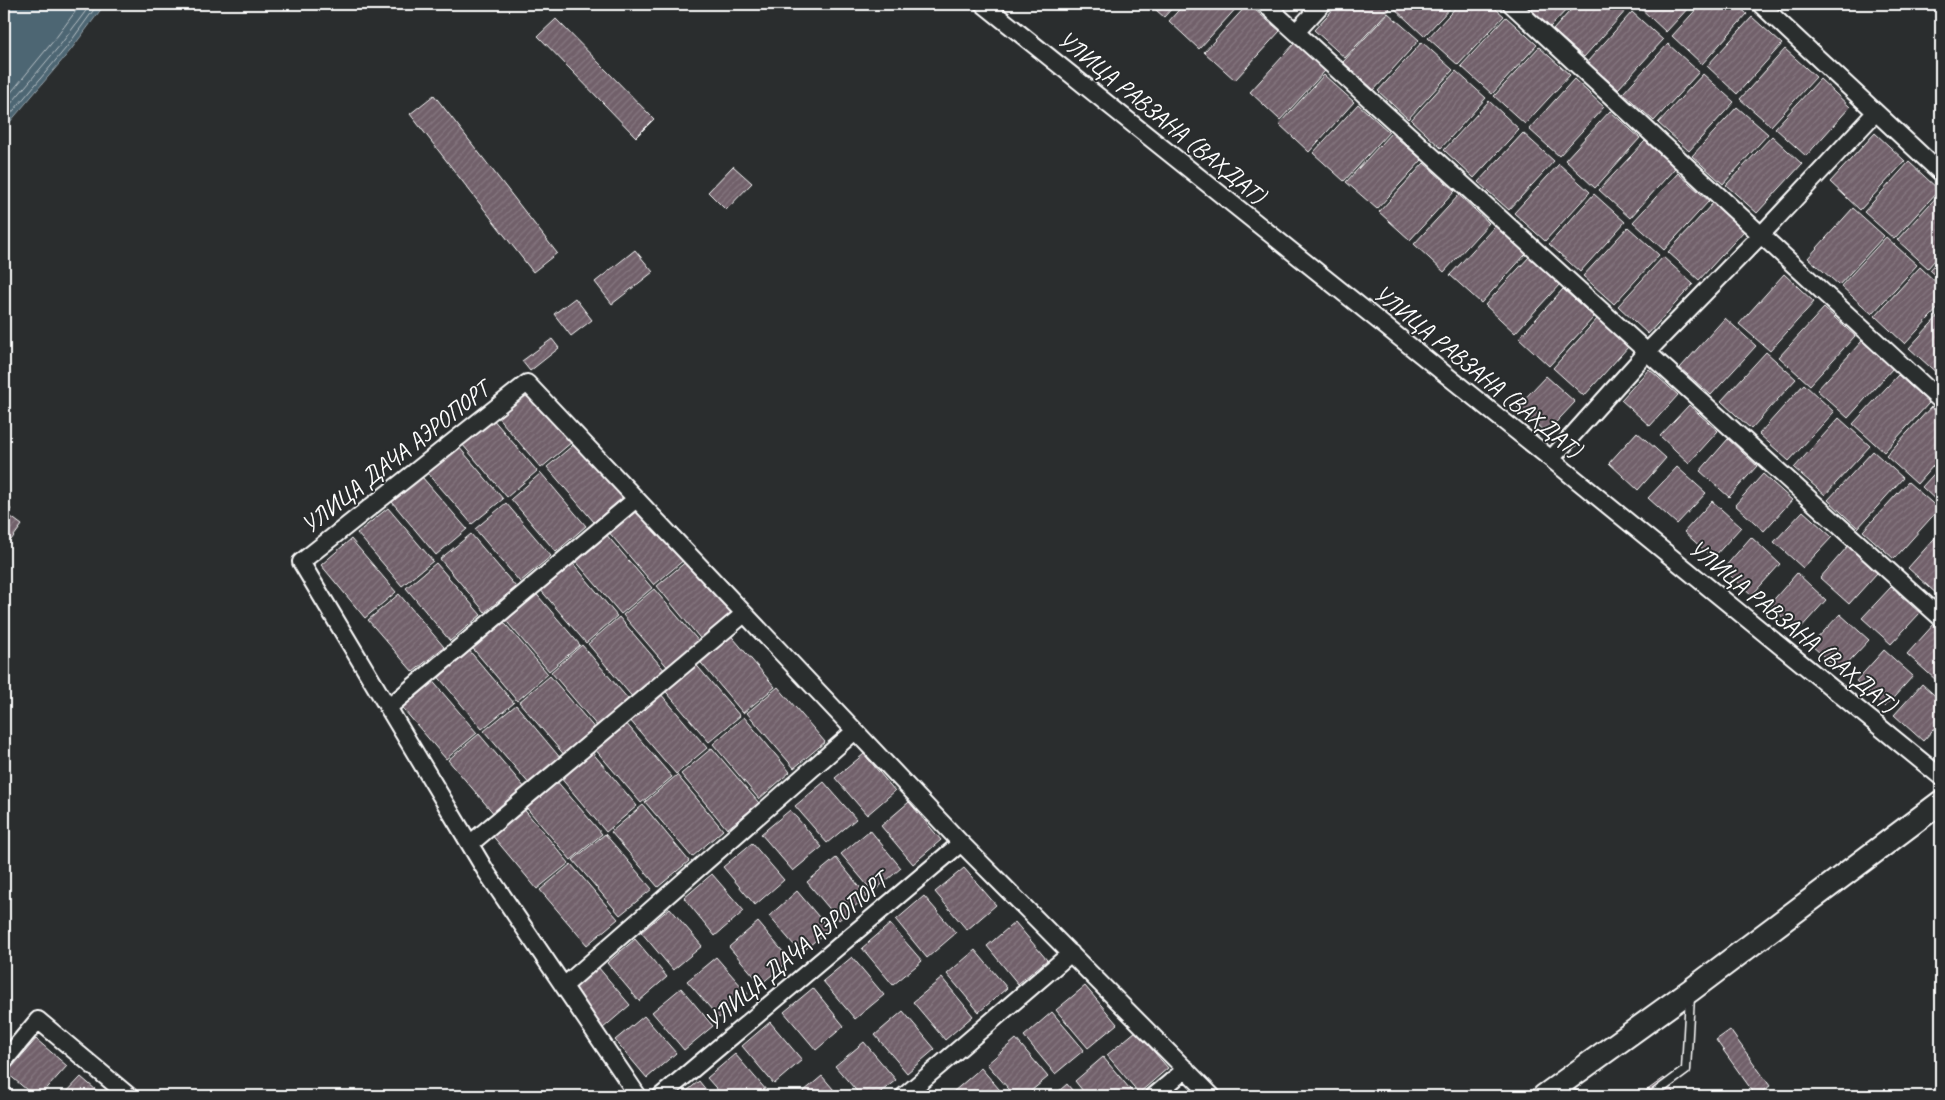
<svg xmlns="http://www.w3.org/2000/svg" width="1945" height="1100" viewBox="0 0 1945 1100" font-family="Caveat,sans-serif">
<style>
.water{fill:#4e6673;stroke:#95a3ab}
.lines{fill:none;stroke-linecap:round;stroke-linejoin:round}
.shore{stroke:#b8c2c7;stroke-width:1}
.building{fill:url(#building-hatch);stroke:#fff}
.lane-casing{stroke:#fff;stroke-width:11}
.street-casing{stroke:#fff;stroke-width:20}
.secondary-casing{stroke:#fff;stroke-width:26}
.lane{stroke:#2a2d2e;stroke-width:8}
.street{stroke:#2a2d2e;stroke-width:16}
.secondary{stroke:#2a2d2e;stroke-width:22}
.labels{text-anchor:middle;dominant-baseline:central;stroke-width:4;stroke-linejoin:round;paint-order:stroke}
.street-label{font-size:24px;fill:#fff;stroke:#2a2d2e}
</style>
<defs>
<pattern id="building-hatch" width="6" height="6" patternUnits="userSpaceOnUse" patternTransform="scale(1.25)"><rect width="6" height="6" fill="#71606a"/><path d="M-1 1l2-2M0 6l6-6M5 7l2-2" fill="none" stroke="#867880"/></pattern>
</defs>
<rect width="100%" height="100%" fill="#2a2d2e"/>
<filter id="ink" filterUnits="userSpaceOnUse"><feTurbulence type="fractalNoise" baseFrequency=".02" numOctaves="2"/><feDisplacementMap in="SourceGraphic" scale="10" xChannelSelector="R" yChannelSelector="G"/><feConvolveMatrix kernelMatrix="1 2 1 2 8 2 1 2 1" color-interpolation-filters="sRGB"/></filter>
<g filter="url(#ink)">
<path class="water" d="M4,4H105L70,51L4,129Z"/>
<g class="lines">
<path class="shore" d="M4,101L55,39L81,4
M4,112L61,44L91,4
M4,122L66,48L98,4"/>
</g>
<path class="building" d="M1149,4H1176L1164,17Z
M1184,4H1240L1199,49L1169,21Z
M1248,4L1280,31L1235,80L1204,52Z
M1338,4H1384L1390,9L1345,58L1314,30Z
M1398,4H1454L1424,36L1394,8Z
M1459,4H1490L1504,16L1458,65L1428,38Z
M1524,4H1572L1550,27Z
M1576,4H1624L1628,8L1584,57L1553,30Z
M1636,4H1692L1666,32Z
M1701,4H1736L1747,14L1702,64L1672,36Z
M1632,12L1663,40L1618,89L1587,62Z
M1388,13L1419,40L1374,90L1343,62Z
M1506,17L1537,45L1492,94L1461,66Z
M1752,17L1782,44L1737,94L1707,66Z
M556,19L654,119L636,137L538,36Z
M1422,42L1453,70L1408,119L1378,91Z
M1295,43L1325,71L1280,120L1250,92Z
M1668,44L1699,72L1654,121L1623,93Z
M1539,47L1570,75L1525,124L1494,96Z
M1785,49L1816,77L1771,126L1740,99Z
M1456,71L1486,98L1441,148L1411,120Z
M1703,74L1734,102L1689,151L1658,123Z
M1324,75L1354,102L1309,152L1279,124Z
M1574,79L1604,107L1559,156L1529,129Z
M1820,79L1850,107L1806,156L1775,128Z
M434,95L557,253L533,272L410,114Z
M1489,101L1519,129L1474,178L1444,150Z
M1358,104L1389,132L1344,181L1313,153Z
M1737,107L1768,134L1723,184L1692,156Z
M1610,111L1640,138L1595,188L1565,160Z
M1391,133L1422,160L1377,209L1346,182Z
M1523,133L1554,161L1509,210L1478,182Z
M1875,133L1905,161L1860,210L1830,182Z
M1772,136L1802,164L1757,213L1726,185Z
M1645,141L1675,168L1630,218L1599,190Z
M1909,162L1939,190L1894,239L1864,212Z
M1424,163L1455,191L1410,240L1379,212Z
M1559,164L1590,192L1545,241L1514,213Z
M733,166L752,183L726,210L708,192Z
M1678,173L1709,201L1664,250L1633,222Z
M1941,192V253L1928,268L1897,240Z
M1594,194L1625,222L1580,272L1549,244Z
M1459,195L1489,223L1444,272L1414,244Z
M1713,203L1744,231L1699,280L1668,252Z
M1853,208L1884,236L1839,285L1808,258Z
M1495,226L1526,254L1481,303L1450,275Z
M1628,227L1659,255L1614,304L1583,276Z
M1886,237L1917,265L1872,314L1841,286Z
M635,250L653,272L612,304L595,282Z
M1530,256L1560,284L1515,333L1485,305Z
M1663,257L1693,284L1648,334L1618,306Z
M1941,258V280L1930,270Z
M1920,267L1941,287V305L1905,344L1875,316Z
M1784,274L1814,302L1770,351L1739,324Z
M1563,289L1594,317L1549,366L1519,338Z
M575,298L592,320L571,336L554,314Z
M1824,308L1855,336L1810,385L1779,357Z
M1941,313V374L1940,376L1909,348Z
M1598,318L1629,346L1584,396L1553,368Z
M1725,318L1756,346L1711,395L1680,368Z
M552,339L559,348L530,371L522,361Z
M1862,341L1893,368L1848,418L1817,390Z
M1766,352L1796,379L1751,429L1721,401Z
M1649,369L1678,395L1650,426L1621,400Z
M1898,375L1929,403L1884,452L1853,424Z
M1546,376L1575,402L1546,433L1517,407Z
M1804,384L1834,412L1789,461L1759,434Z
M527,389L572,442L541,468L496,415Z
M1689,405L1718,431L1689,463L1660,436Z
M1931,407L1941,416V457L1917,484L1886,456Z
M492,418L537,471L507,497L462,444Z
M1839,418L1870,446L1825,495L1794,468Z
M1637,432L1666,458L1638,490L1609,463Z
M1728,439L1757,466L1729,497L1700,471Z
M578,441L625,496L594,522L547,467Z
M458,446L503,499L472,524L427,472Z
M1873,451L1903,478L1858,528L1828,500Z
M1941,466V505L1922,487Z
M1677,467L1706,493L1677,524L1648,498Z
M541,473L586,526L556,552L511,499Z
M1763,474L1792,500L1764,531L1735,505Z
M422,477L467,529L436,555L392,502Z
M1908,482L1939,509L1894,559L1863,531Z
M1712,501L1741,527L1713,558L1684,532Z
M4,503L11,509L7,514L22,525L11,540L4,536Z
M506,503L551,556L520,582L475,529Z
M638,504L685,559L654,585L607,530Z
M388,508L433,561L402,586L357,533Z
M1803,511L1832,537L1803,568L1774,542Z
M1941,531V593L1939,596L1908,568Z
M605,533L652,588L621,614L574,559Z
M471,534L516,587L485,612L440,559Z
M1751,537L1780,564L1752,595L1723,569Z
M351,539L396,592L365,618L321,565Z
M1848,546L1877,573L1849,604L1820,578Z
M688,560L735,615L703,642L657,586Z
M571,561L617,616L586,643L539,588Z
M436,563L481,615L450,641L406,588Z
M1797,573L1826,600L1798,631L1769,605Z
M1891,587L1920,613L1891,644L1862,618Z
M654,589L701,644L670,670L623,615Z
M533,590L580,645L549,671L502,616Z
M399,594L444,647L413,672L368,620Z
M1840,614L1869,640L1840,671L1811,645Z
M619,617L666,672L634,699L588,644Z
M501,619L548,674L517,701L470,645Z
M1935,623L1941,628V674L1936,680L1907,654Z
M728,632L775,687L743,713L697,658Z
M582,645L629,700L598,727L551,672Z
M467,648L514,703L482,729L436,674Z
M1884,650L1913,676L1885,707L1856,681Z
M693,661L740,716L709,742L662,687Z
M550,676L597,731L566,757L519,702Z
M430,678L477,733L446,759L399,704Z
M1922,684L1941,701V721L1923,741L1894,715Z
M778,687L825,742L794,768L747,713Z
M660,693L707,748L676,774L629,719Z
M516,705L562,760L531,786L484,731Z
M744,717L790,772L759,799L713,744Z
M625,722L672,777L641,803L594,748Z
M479,734L526,789L495,815L448,760Z
M712,748L759,803L727,829L681,774Z
M591,751L637,806L606,832L560,777Z
M864,754L895,791L867,815L835,778Z
M677,775L723,830L692,857L645,802Z
M555,779L602,834L571,860L524,805Z
M824,782L856,819L827,843L795,806Z
M909,802L941,840L913,864L881,826Z
M643,805L689,861L658,887L611,832Z
M522,807L569,863L537,889L491,834Z
M790,810L822,847L793,871L761,834Z
M870,830L901,868L873,892L841,854Z
M605,834L652,889L620,915L573,860Z
M752,843L784,880L755,905L723,867Z
M836,858L867,896L839,920L807,882Z
M571,864L618,919L587,945L540,890Z
M964,868L996,905L967,930L935,892Z
M712,874L744,911L715,936L684,898Z
M797,891L829,929L801,953L769,916Z
M924,896L956,933L927,958L896,920Z
M670,908L702,946L673,970L641,932Z
M758,922L790,960L761,984L729,947Z
M1015,922L1047,960L1018,984L987,946Z
M890,924L922,961L893,985L862,948Z
M635,939L667,977L639,1001L607,963Z
M975,950L1007,988L979,1012L947,974Z
M716,957L748,994L719,1018L687,981Z
M852,957L884,995L855,1019L823,981Z
M598,967L630,1005L602,1029L570,991Z
M942,978L973,1016L945,1040L913,1002Z
M1085,986L1117,1024L1088,1048L1056,1010Z
M681,988L713,1026L684,1050L652,1012Z
M813,988L844,1026L816,1050L784,1012Z
M903,1011L935,1049L907,1073L875,1035Z
M1052,1012L1084,1050L1055,1074L1024,1036Z
M644,1016L676,1053L647,1078L615,1040Z
M770,1022L802,1060L774,1084L742,1046Z
M1730,1030L1770,1086L1756,1096L1716,1040Z
M1136,1031L1168,1068L1139,1093L1107,1055Z
M36,1039L67,1066L40,1096H34L7,1073Z
M1016,1039L1048,1077L1025,1096H1015L987,1064Z
M864,1042L896,1080L876,1096H861L835,1066Z
M735,1054L767,1091L761,1096H723L707,1078Z
M1103,1057L1135,1095L1133,1096H1087L1075,1081Z
M981,1068L1005,1096H956L953,1092Z
M822,1076L839,1096H798Z
M81,1077L103,1096H63Z
M1664,1078L1676,1095L1674,1096H1639Z
M699,1081L711,1096H681Z
M1067,1084L1077,1096H1053Z"/>
<g class="lines">
<g class="lane-casing">
<path id="lane" d="M1558,1091L1579,1096
M1651,1096L1686,1070L1690,996"/>
</g>
<g class="street-casing">
<path id="street" d="M983,4L1551,459L1941,777
M1265,4L1647,352L1941,618
M1511,4L1941,401
M1760,4L1941,173
M1296,32L1322,4
M1551,459L1647,352L1761,235L1875,113
M389,707L636,499
M470,844L744,614
M564,986L855,731
M4,1061L38,1020L129,1096
M638,1096L487,873L301,562L527,383L961,843L1212,1096
M661,1096L961,843
M904,1096L1071,953
M1154,1096L1186,1069"/>
</g>
<g class="secondary-casing">
<path id="secondary" d="M1544,1096L1691,990L1941,802"/>
</g>
<use href="#lane" class="lane"/>
<use href="#street" class="street"/>
<use href="#secondary" class="secondary"/>
</g>
</g>
<g class="labels">
<g class="street-label">
<text transform="translate(1162 117) rotate(39)">УЛИЦА РАВЗАНА (ВАХДАТ)</text>
<text transform="translate(1478 371) rotate(39)">УЛИЦА РАВЗАНА (ВАХДАТ)</text>
<text transform="translate(395 457) rotate(-38)">УЛИЦА ДАЧА АЭРОПОРТ</text>
<text transform="translate(1793 626) rotate(39)">УЛИЦА РАВЗАНА (ВАХДАТ)</text>
<text transform="translate(796 951) rotate(-40)">УЛИЦА ДАЧА АЭРОПОРТ</text>
</g>
</g>
<rect width="1945" height="1100" fill="none" stroke="#2a2d2e" stroke-width="20"/>
<rect x="10" y="10" width="1925" height="1080" fill="none" stroke="#fff" stroke-width="2" filter="url(#ink)"/>
</svg>
